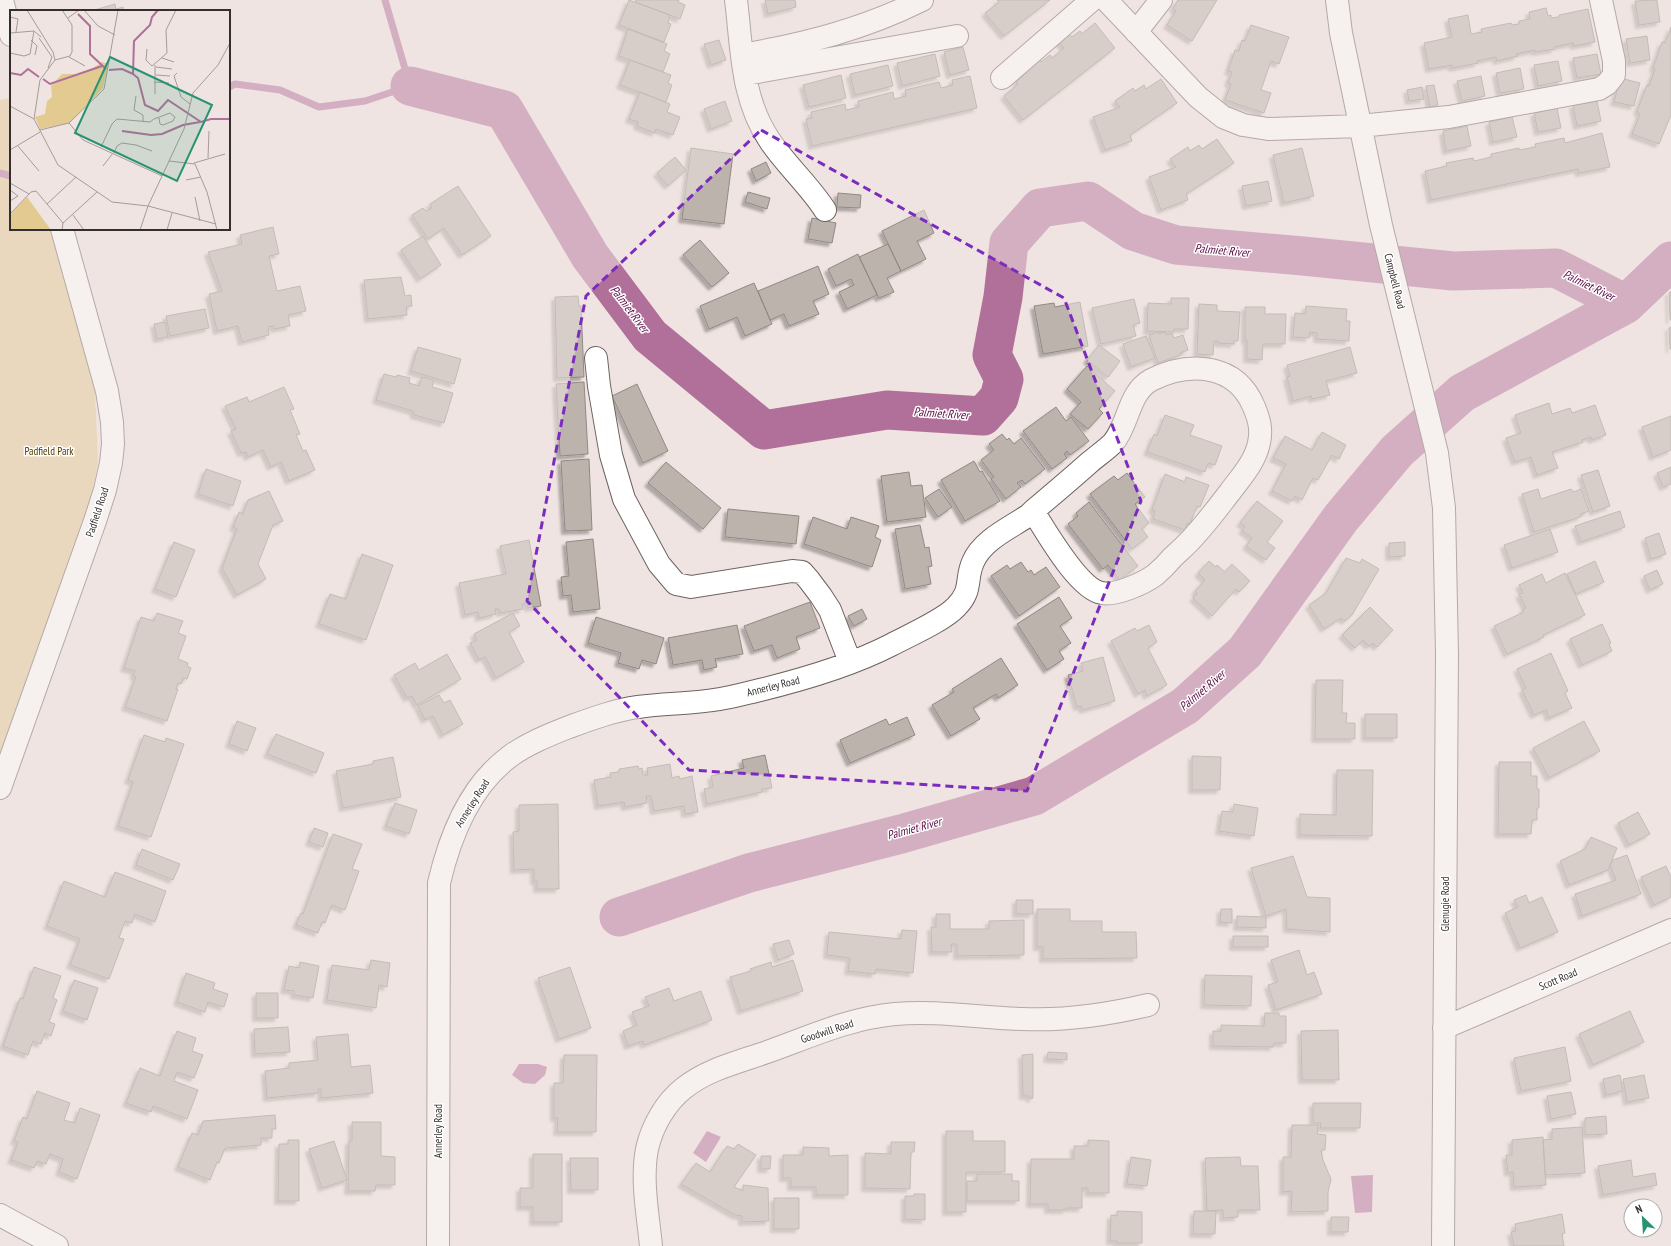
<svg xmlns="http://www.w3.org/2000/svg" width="1671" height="1246" viewBox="0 0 1671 1246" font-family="'PT Sans Narrow',sans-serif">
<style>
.green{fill:#e2ca90}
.water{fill:#b17099}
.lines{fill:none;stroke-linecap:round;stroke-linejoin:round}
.stream{stroke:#b17099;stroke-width:7}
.river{stroke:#b17099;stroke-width:39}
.building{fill:#bbb3ac;stroke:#918983;filter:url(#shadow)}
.minor-casing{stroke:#6d6361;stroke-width:24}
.minor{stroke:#fff;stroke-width:22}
.marked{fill:none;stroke:#7b2cbf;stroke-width:3;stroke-dasharray:8 5;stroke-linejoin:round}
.labels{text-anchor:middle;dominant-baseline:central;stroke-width:3;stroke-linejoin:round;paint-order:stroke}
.street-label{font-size:11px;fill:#332f2e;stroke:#fff}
.park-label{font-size:11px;fill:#4f3b00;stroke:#fff}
.water-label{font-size:12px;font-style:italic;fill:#5b0b46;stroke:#fff}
.inset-river{fill:none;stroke:#b17099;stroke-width:2}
.inset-road{fill:none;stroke:#a49c99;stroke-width:1}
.view{fill:#279372;fill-opacity:0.15;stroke:#279372;stroke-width:2}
.inset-edge{fill:none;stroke:#332f2e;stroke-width:2}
</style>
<defs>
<filter id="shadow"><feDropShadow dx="-3.5" dy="3.5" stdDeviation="1" flood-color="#0004"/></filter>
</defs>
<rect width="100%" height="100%" fill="#efe4e1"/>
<path class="green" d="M11,98V229H55L95,392L98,462L87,520L0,761V100Z"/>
<path class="water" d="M519,1064H538L547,1067L545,1075L535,1084L523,1083L512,1075Z
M707,1131L721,1137L706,1162L693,1153Z
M1373,1175L1372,1212L1355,1213L1351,1176Z"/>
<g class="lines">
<path class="stream" d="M229,87L235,84L280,90L319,107L365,101L410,86L385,0
M0,173L11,176"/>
<path class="river" d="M410,86L504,110L590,256L650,336L764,430L887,410L983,416L999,398L1004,379L992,355L1003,297L1009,243L1040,208L1088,201L1133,231L1176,245L1303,256L1453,271L1556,268L1626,304L1671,261
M619,917L749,873L901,834L1034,796L1185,706L1245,652L1341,518L1397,451L1462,393L1626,304"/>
</g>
<path class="building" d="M629,0L670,15L668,23L671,24L664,42L619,25Z
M636,0H679L678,2L685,5L680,19L635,2Z
M765,0H795L796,7L768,14Z
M997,0H1050L1004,36L985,13L999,2Z
M1178,0H1217L1192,41L1167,25L1176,11L1173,8Z
M1657,0L1660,22L1639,25L1635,1Z
M115,4L116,9L123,7L124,11H91Z
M1546,8L1548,16L1551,15V18L1559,17V15L1588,9L1595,42L1574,46L1573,43L1554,47L1555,49L1535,52V50L1516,54L1518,56L1497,61L1496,57L1477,61L1478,63L1452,68V65L1429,69L1424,43L1452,37L1448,19L1468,15L1471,34L1482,32L1481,29L1511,23L1512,25L1519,24V21L1530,19L1529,12Z
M1095,23L1115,48L1023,120L1004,96L1018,84L1016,82L1024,75L1021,72L1039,58L1041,62L1050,55L1052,58L1064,48L1059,42L1069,34L1072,37L1080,31L1082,34Z
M1251,25L1289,37L1279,64L1271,61L1261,90L1271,93L1264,113L1225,100L1231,84L1228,83L1232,72L1228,71L1235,50L1239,51L1242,40L1245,41Z
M1671,27V115L1659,144L1632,134L1640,114L1637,111L1647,85L1649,86L1655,69L1653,68L1662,42L1665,43Z
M628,29L667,44L664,51L670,54L663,72L619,56Z
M1647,36L1650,60L1630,63L1626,39Z
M719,40L726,60L711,65L704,44Z
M963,47L969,70L950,75L944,52Z
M935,54L940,76L902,86L897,63Z
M1597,54L1601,74L1577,78L1573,58Z
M630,60L671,75L668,83L672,85L666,102L620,85Z
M1558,61L1562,81L1538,86L1534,65Z
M888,65L893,86L855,95L850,74Z
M1520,68L1524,89L1500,93L1496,73Z
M841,75L846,98L809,107L803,85Z
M970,76L977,108L812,146L806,119L812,118L811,112L845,104L846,110L859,107L858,101L893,92L894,99L906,96L905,90L939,82L941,88L953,85L952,80Z
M1481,76L1485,96L1462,101L1457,81Z
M1620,78L1640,83L1634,106L1614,102Z
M1161,79L1177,103L1130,135L1132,141L1105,150L1093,117L1120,107L1115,101L1133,88L1135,91L1144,85L1146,89Z
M1434,85L1438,105L1430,107L1426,86Z
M1422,87L1424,99L1409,101L1407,90Z
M640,92L670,104L667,112L680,117L673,135L656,129L655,133L637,126L638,122L629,119Z
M725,101L732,121L711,129L704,109Z
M1597,101L1601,121L1577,126L1573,105Z
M1557,108L1561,128L1538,132L1534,113Z
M1512,117L1517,137L1493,142L1489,122Z
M1467,126L1471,146L1446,151L1443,131Z
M1602,133L1610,167L1579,173L1578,169L1431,200L1425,171L1447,166L1446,163L1473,158L1474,161L1492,157L1491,154L1519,148V150L1536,147L1535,144L1564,138L1565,143Z
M1217,139L1234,163L1186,194L1188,200L1161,210L1149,177L1176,167L1170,159L1188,147L1190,151L1199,145L1202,149Z
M691,148L733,154L724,224L682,219Z
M1302,148L1314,196L1284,203L1273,155Z
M675,157L686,170L668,186L657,173Z
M766,162L771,173L756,181L751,169Z
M1268,181L1272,201L1246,206L1242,186Z
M458,186L491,236L462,255L444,228L428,239L412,215L423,208L426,211L432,208L430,204Z
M748,192L770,198L767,209L745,202Z
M838,193L861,195L860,208L837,207Z
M924,210L934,233L917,241L926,259L901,271L882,231Z
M812,218L836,223L832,243L808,239Z
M273,227L279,254L269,256L277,291L300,286L306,311L288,315L290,326L274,329V326L268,327L269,335L242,342L238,326L217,331L209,294L222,291L208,252L242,244L240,235Z
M423,236L441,265L420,279L401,250Z
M700,240L729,273L712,287L683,255Z
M888,244L901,271L887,278L894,292L879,298L859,257Z
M858,254L877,295L847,309L839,292L854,285L851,279L836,286L828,269Z
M818,266L829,294L813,301L819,314L789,326L784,314L770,320L758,291Z
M401,277L405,296L411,295L412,306L406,307L407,315L368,319L364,280Z
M754,283L772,324L745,336L737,317L709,329L700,306Z
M1671,291V320H1670L1669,293Z
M578,296L579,306H581L584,377L557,378L555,297Z
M1171,298H1189L1188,329H1174V332L1147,331L1148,303L1171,304Z
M1134,299L1140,323L1133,325L1136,336L1101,344L1092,308Z
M1080,302L1088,346L1043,354L1034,306L1054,303L1055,307Z
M1199,304L1217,305V311L1240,312L1238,341H1234V344L1218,343V341H1214L1213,355L1197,354Z
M1306,306L1347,309L1346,321H1350L1349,341L1317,339V333L1310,332L1309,338L1293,337L1295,313L1305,314Z
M1245,307H1265V314H1286L1285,344H1263L1262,360L1247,359V340L1245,341Z
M205,309L209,328L170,336L166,316Z
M165,322L168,337L157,339L154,324Z
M1671,327V349H1670L1669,328Z
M1158,332L1159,334L1165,332L1166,335L1172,333L1174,338L1183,335L1188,350L1180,353L1181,355L1158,363L1149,335Z
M1146,336L1155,358L1131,367L1123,344Z
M1099,345L1120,361L1108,377L1087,360Z
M418,347L461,359L454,384L411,371Z
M1350,347L1357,373L1326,381L1330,395L1312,399L1311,396L1293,401L1287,377L1290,376L1287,365Z
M1087,366L1115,391L1099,409L1103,413L1088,429L1070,414L1081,402L1067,389Z
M384,374L396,377L397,375L410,378L409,383L419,386L422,377L434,380L432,387L453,393L444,423L414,415L413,411L376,400Z
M584,382L588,454L560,456L556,384Z
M637,384L668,451L643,463L612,396Z
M284,387L294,409L290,410L300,434L296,435L303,451L306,450L315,470L289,481L281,462L271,467L263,450L248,457L246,452L241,453L231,431L236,429L225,406L247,397L249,402Z
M1549,403L1552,414L1570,408L1572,413L1595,405L1606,435L1592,440L1591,437L1582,440L1583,442L1552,452L1558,468L1537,475L1531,457L1515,462L1506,438L1521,433L1515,415Z
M1056,407L1066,421L1071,417L1089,441L1070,455L1067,451L1064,454L1067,458L1052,469L1023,431Z
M1165,415L1194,425L1190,435L1222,446L1215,465L1208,463L1205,472L1147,452L1154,434L1157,436Z
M1671,416V450L1653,457L1642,427Z
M1322,432L1346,445L1339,459L1332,455L1318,480L1313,478L1302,500L1295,496L1292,501L1272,491L1286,464L1273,458L1285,436L1312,450Z
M1002,434L1007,440L1009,438L1014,444L1021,438L1045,469L1025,484L1022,480L1017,483L1021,487L1006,499L991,479L994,477L981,460L994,450L989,444Z
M589,459L592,530L565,531L561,461Z
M974,461L980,472L982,471L1000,501L965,521L941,480Z
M666,462L721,508L703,529L648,483Z
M1671,467V484L1663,487L1657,473Z
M206,469L241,481L233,506L198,494Z
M1598,470L1610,506L1593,512L1581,475Z
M909,472L911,486L922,485L926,517L887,522L881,476Z
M1127,473L1145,497L1135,504L1149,523L1142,529L1148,537L1132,549L1090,494L1114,476L1118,480Z
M1165,474L1185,482L1186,477L1209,485L1200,507L1197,506L1190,524L1187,523L1185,530L1153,519L1155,511L1152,510Z
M939,489L952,507L938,517L925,498Z
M1538,489L1541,499L1571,489L1574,492L1581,489L1589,511L1581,514L1580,517L1534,532L1522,494Z
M269,491L283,521L273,525L258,564L266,579L237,595L222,568L237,529L233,527L239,512L243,514L248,500Z
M1257,501L1283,521L1267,542L1275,548L1266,560L1246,546L1252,538L1242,530L1245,526L1240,523Z
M1089,502L1138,566L1120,580L1108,565L1103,569L1068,524L1078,516L1076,513Z
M728,509L799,516L796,544L725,537Z
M1620,511L1625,527L1581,542L1575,526Z
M813,517L847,529L851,517L879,526L875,537L881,540L872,567L804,544Z
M920,525L925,548L929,547L932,566L928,567L931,584L905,589L895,529Z
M1550,529L1558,552L1512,568L1504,545Z
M1659,533L1666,554L1651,559L1645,538Z
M593,539L600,609L573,612L571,595L563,596L561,577L569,576L566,542Z
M529,540L541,606L528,608L527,603L522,604L523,609L500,613L499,609H495L496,614L479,618L478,612L465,615L459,583L506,574L500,546Z
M174,542L195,550L176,597L155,589Z
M1405,542V556L1389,557V543Z
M362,554L393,565L366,640L319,624L330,594L346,599Z
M1346,558L1360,563L1362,559L1379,569L1352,615L1345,621L1341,618L1324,629L1309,605L1326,593Z
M1209,561L1216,567L1217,565L1225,572L1232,564L1250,581L1239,592L1236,589L1212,616L1193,598L1197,594L1195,591L1205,580L1198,573Z
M1595,561L1604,582L1576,594L1567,574Z
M1021,562L1028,572L1031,570L1034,575L1046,567L1060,587L1019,616L991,576L1007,565L1010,569Z
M1657,570L1663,584L1650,590L1644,576Z
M1565,573L1585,615L1543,635L1544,637L1507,654L1494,626L1524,612L1522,610L1526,608L1519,594L1523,593L1519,585L1542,574L1546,583Z
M1059,597L1072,618L1060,626L1071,643L1059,651L1064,659L1047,670L1017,624Z
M810,602L820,628L796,637L800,649L777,658L772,645L754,651L744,626Z
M1370,607L1393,630L1377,647L1373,643L1369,646L1363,640L1355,648L1342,635Z
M862,609L867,619L854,626L848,616Z
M157,613L183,621L178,633L186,636L178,659L188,663L187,666L191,668L187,679L183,678L181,684L178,683L176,689H178L167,721L125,707L136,677L133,676L135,671L124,668L141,617L154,621Z
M513,613L520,626L509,632L524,662L496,678L485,657L479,660L470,643L477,640L474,634Z
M596,617L664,638L656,664L642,660L639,669L618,663L621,653L588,643Z
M1602,624L1611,643L1609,644L1612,651L1582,665L1570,639Z
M737,625L743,654L715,659L717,667L704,670L702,660L673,665L668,638Z
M1149,625L1157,642L1148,648L1167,685L1147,696L1145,690L1138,694L1111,641L1135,628L1137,631Z
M1551,653L1568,691L1565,693L1572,708L1549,718L1546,710L1534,715L1522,690L1526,688L1517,669Z
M447,654L461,679L417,705L412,696L407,698L394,675L415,663L419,670Z
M1103,657L1115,701L1083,710L1081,706L1077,707L1068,675L1083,671L1081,663Z
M1001,658L1018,685L998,698L996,694L973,708L980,719L951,736L932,705L954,692L952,689Z
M1316,680H1343L1342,713H1347L1346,723H1355V739H1315Z
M439,695L444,703L450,700L463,724L443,735L433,716L425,720L418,706Z
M1365,714H1397V738H1365Z
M907,717L915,735L850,763L840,740L886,719L889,725Z
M237,721L256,728L247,751L229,744Z
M1584,721L1600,751L1549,778L1533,748Z
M276,734L324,753L316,773L267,754Z
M144,735L165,742L166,738L184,744L151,837L118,826L133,782L128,780Z
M765,755L772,788L762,789V792L707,804L704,789L713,787L711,776L744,768L742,760Z
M1192,756L1221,757L1220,790H1192Z
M393,757L401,797L343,808L336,771L373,764V761Z
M1499,762H1531V776H1537V789H1539V808H1537V820H1532L1531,834H1498Z
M670,764L672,778L679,776L680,779L692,776L698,812L685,814L684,806L654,811L651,796H646L647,803L625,807L624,802L598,806L594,780L611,777L610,773L619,772V769L638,766L639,769L642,768L643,775H648L647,768Z
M1337,770H1373L1372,836L1300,835V814L1336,815Z
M395,803L417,810L409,834L386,826Z
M558,804L559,889H537V881H534V869L514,870L513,832L519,831V805Z
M1234,804L1258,808L1254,836L1219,831L1222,811L1233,812Z
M1638,812L1650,834L1629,845L1618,823Z
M314,828L328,833L323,847L309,842Z
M333,834L362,844L352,869L359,871L345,910L332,905L325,923L322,922L318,933L296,925L301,913L303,914Z
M1591,837L1617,848L1608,870L1569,885L1560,861L1585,849Z
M142,849L180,864L173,880L136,865Z
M1627,855L1641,894L1582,916L1575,894L1616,880L1610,865L1613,860Z
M1293,856L1307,897L1330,898V932L1287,929L1286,909L1266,916L1251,868Z
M1666,866L1671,877V897L1654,905L1641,877Z
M115,872L166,891L155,922L135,914L132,923L125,921L119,938L124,939L109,979L70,965L80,939L47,926L64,881L105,897Z
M1526,895L1529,903L1542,897L1558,932L1520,948L1505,913L1518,907L1514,900Z
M1016,900H1033V914H1016Z
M1037,909H1070V921H1102V932H1136L1137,958L1043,959V947H1037Z
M1221,909H1232V923L1220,922Z
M936,914H950V929H989V921L1024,920V955L957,956V944H951L952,952H932L931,927H936Z
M1237,916L1266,917V928L1237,927Z
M902,930L917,931L913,973L876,969L875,974L848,971L850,958L827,955L829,932L901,939Z
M1233,936H1268V947H1233Z
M789,940L794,954L778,960L773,944Z
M1299,950L1307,975L1314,972L1322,994L1276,1010L1268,985L1278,982L1271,960Z
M371,960L390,963L387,987L379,985L376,1008L327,1000L332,965L369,970Z
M793,960L803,991L741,1011L730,977L751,971L750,969L771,962L772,967Z
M300,962L319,966L313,998L294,995V991L284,990L289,966L299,968Z
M34,967L61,976L53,998L57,1000L49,1022L55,1024L51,1036L45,1033L41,1044L33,1041L28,1055L3,1046L20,998L23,999Z
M570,967L591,1028L559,1039L538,978Z
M186,973L215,983L213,989L228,994L224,1007L208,1002L205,1012L177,1002Z
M1205,975L1252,976L1251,1006L1204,1005Z
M74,980L98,988L87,1020L63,1011Z
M669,988L674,1001L701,991L712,1020L644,1045L643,1041L628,1046L623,1031L637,1025L632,1012L649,1006L645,997Z
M256,993H278V1018H256Z
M1630,1011L1644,1042L1593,1065L1579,1034Z
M1265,1013H1279V1016H1286V1043H1274L1273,1047L1213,1046V1031H1221V1025L1264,1026Z
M288,1027L290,1052L255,1054L254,1029Z
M1338,1030L1339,1080H1302L1301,1031Z
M177,1031L196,1038L192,1051L203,1055L194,1078L177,1072L174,1081L198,1090L187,1119L153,1106L151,1112L126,1103L140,1068L160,1076Z
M348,1034L351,1067L370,1065L373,1093L321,1098V1089H318V1093L267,1098L265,1071L289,1068V1063L318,1060L316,1037Z
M1565,1047L1571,1081L1521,1091L1514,1058Z
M1048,1052L1067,1053V1060L1047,1059Z
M1033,1054V1098L1030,1099V1096H1023L1022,1055Z
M564,1055H597L596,1132H557L558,1118H554V1083H563Z
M1620,1075L1623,1091L1606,1095L1603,1079Z
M1644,1075L1649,1098L1627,1102L1623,1079Z
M37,1091L70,1103L64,1120L75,1123L80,1108L100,1115L77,1179L59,1172L63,1159L50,1154L46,1164L37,1161L34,1168L11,1160L18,1142L14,1141L23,1117L27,1119Z
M1571,1092L1576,1114L1551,1119L1547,1096Z
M1313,1103H1361L1360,1128H1320L1321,1123H1313Z
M275,1115L276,1129H272V1138H261V1145L225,1148L219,1163L217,1162L210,1180L178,1167L192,1133L198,1135L203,1121Z
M1606,1116L1607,1134L1585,1135V1118Z
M352,1122H381V1156L395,1157V1185H376L375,1191H348L349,1141H352Z
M1292,1125H1318L1317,1134L1326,1135L1325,1150H1321L1323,1160L1331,1179L1328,1192V1211L1291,1212L1292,1191L1283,1192V1157H1291Z
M1582,1127L1585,1173L1545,1175L1543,1140L1552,1139V1129Z
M946,1131H973V1141H1005V1172H966V1212H946Z
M1543,1137L1546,1185L1514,1187L1513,1172L1508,1173L1506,1155H1512V1140Z
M288,1140H299V1201H278L279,1144H288Z
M1088,1140L1109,1141V1193H1088V1188H1082V1208H1066V1210H1048V1204H1030L1031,1159H1074V1146H1088Z
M334,1141L347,1180L322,1188L309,1149Z
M891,1142H915L914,1152H911L910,1189L865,1188V1153L891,1154Z
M738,1144L756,1155L734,1187L743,1191V1185L768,1188L769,1221L742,1222V1216L735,1215L681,1184L696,1163L710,1172L727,1146L734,1149Z
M803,1147L829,1148V1156L848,1155V1195H816V1187H791V1178H783V1155H803Z
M533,1154H562V1222H533V1207H520V1188H533Z
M761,1156H771L770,1169H761Z
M1131,1157L1151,1160L1147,1186L1127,1184Z
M1240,1157L1241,1166H1258L1260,1210H1238V1217L1223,1218V1210L1207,1211L1205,1158Z
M570,1158H598V1190H571Z
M1631,1160L1633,1177L1655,1173L1657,1185L1603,1195L1598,1166Z
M977,1174H1012V1181H1019V1201H967V1181H977Z
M914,1194H925V1220L905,1219V1196H914Z
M774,1198H799V1229H774Z
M1117,1211L1142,1212V1243H1117V1241H1110L1111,1215L1117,1216Z
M1194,1211H1216L1215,1234H1193Z
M1562,1214L1565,1233L1562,1234L1564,1246H1514L1511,1232L1516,1231L1515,1224Z
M1331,1217H1349L1348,1232H1331Z"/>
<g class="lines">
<g class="minor-casing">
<path id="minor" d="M2,0L11,35
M736,0C742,48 741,99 770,141C786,165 809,185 825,210
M1106,0L1198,97L1223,117L1243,125L1268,129L1360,126L1449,117L1599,89L1607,84L1614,75V61L1601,0
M1337,0L1341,33L1381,225L1437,453L1444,508L1447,654L1443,1246
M1136,32L1161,0
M742,55C805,44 864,29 922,0
M746,74L957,36
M1002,78L1092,0
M596,358L599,386L611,455L624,499L659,564L676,584L691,587L792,571L802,572L809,580L821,596L830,610L850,662
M0,788L95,521L105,490L111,463L113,444L112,422L107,391L62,229
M1444,1028L1671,930
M0,1215L57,1246
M438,1246L439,883C450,836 469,787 509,757C526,744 549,735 569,727C591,719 615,710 638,707C665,703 693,704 720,699C733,697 747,693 760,690C805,679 850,666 891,645C908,636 944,620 956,607C973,590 965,580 973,562C982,540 1010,528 1029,515L1033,511C1052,495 1071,479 1090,462C1097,456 1106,450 1113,443C1129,424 1128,393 1151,380C1189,361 1236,363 1254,407C1259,419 1262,429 1259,443C1255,462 1241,477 1230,492C1219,506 1208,521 1196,534C1189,543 1180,550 1172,558C1167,564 1161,570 1155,575C1144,583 1116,596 1102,593C1078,589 1046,531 1033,511
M651,1246C648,1215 641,1180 647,1149C652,1126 666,1102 684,1088C708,1069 739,1062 767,1052C809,1037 850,1018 895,1014C937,1010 980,1018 1022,1019C1065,1021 1106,1015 1148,1005"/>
</g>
<use href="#minor" class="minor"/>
</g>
<path d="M0 0H1671V1246H0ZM761,130L1064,298L1141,501L1027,791L689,770L527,601L586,296Z" fill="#efe4e1" fill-opacity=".55" fill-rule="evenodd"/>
<path class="marked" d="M761,130L1064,298L1141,501L1027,791L689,770L527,601L586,296Z"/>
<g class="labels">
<g class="street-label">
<text transform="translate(1395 281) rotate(76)">Campbell Road</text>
<text transform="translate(97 512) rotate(-72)">Padfield Road</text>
<text transform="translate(773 686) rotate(-14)">Annerley Road</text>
<text transform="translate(472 803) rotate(-58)">Annerley Road</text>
<text transform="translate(1445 904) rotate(-90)">Glenugie Road</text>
<text transform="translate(1558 979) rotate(-23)">Scott Road</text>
<text transform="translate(827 1031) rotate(-18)">Goodwill Road</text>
<text transform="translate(438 1131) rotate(-90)">Annerley Road</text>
</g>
<g class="park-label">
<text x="49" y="451">Padfield Park</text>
</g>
<g class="water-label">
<text transform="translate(1222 250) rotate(5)">Palmiet River</text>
<text transform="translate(1589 285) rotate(26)">Palmiet River</text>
<text transform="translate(630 309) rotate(53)">Palmiet River</text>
<text transform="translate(941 413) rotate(4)">Palmiet River</text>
<text transform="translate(1202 690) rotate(-40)">Palmiet River</text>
<text transform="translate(914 828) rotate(-15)">Palmiet River</text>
</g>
</g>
<g transform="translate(10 10)">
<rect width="220" height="220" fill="#efe4e1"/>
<path d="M92,52L98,54L93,78L59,113L30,119L25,107L35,104L37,91L42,87L41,76L52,64H66L83,58ZM17,187L41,220H0V205Z" fill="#e2ca90"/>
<path class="inset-river" d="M68,4L80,16V44L96,59M99,60L112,59L123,64L124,31L140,15L142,7L148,0M0,63L11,65L18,59L29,67M123,64L128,68L135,95L148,101L158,90L191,112L201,109H220M33,69L40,74L92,56M112,121L141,125L152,124L173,115L190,112"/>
<path class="inset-road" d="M17,0L43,42L45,50M74,0L88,16L105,25M0,7L8,9L6,22M58,8L69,0M0,23L24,21L31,27M29,28L42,47L38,58M21,30L27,36L25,45M137,39L136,50L142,56L157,43L156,20L166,0M0,43L14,46L20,44L24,21M59,47L75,56M152,48L164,52M45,50L60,46L62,42V15L52,0M146,57L162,59M167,63L164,66L171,87L180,94M146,65L160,66M144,72L159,73M145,84V55M126,86L124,100L133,105V112M0,96L24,109L48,155L102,192L138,196L206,214M24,109L30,70L45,50M59,113L73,130L152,166M30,120L59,113L94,79L108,0M8,136L29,161M91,137L102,114L107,109L140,112L144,109L160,103L165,107L163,111L153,115L150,114L149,108M0,140L30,122M104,143L107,136L112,133L126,135L142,141M198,148L199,121M159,151L185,154L197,182L207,220M184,153L215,144M93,156L103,143M176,170L191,167M0,173L19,184M0,180L8,186L0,191M185,187L190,211M37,194L66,167M0,204L21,182L26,181L53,213L52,220M63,205L74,220M53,213L87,182M130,220L138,196L174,119L183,83L208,55L220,33M157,220L162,203"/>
<path class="view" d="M100,47L202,95L167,171L65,123Z"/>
<rect width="220" height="220" class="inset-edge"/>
</g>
<g transform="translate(1643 1218) rotate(335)"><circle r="19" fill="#ffffff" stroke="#adacab"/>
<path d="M0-3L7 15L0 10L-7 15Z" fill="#279372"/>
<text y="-6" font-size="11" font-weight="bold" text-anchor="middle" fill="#332f2e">N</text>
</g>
</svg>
